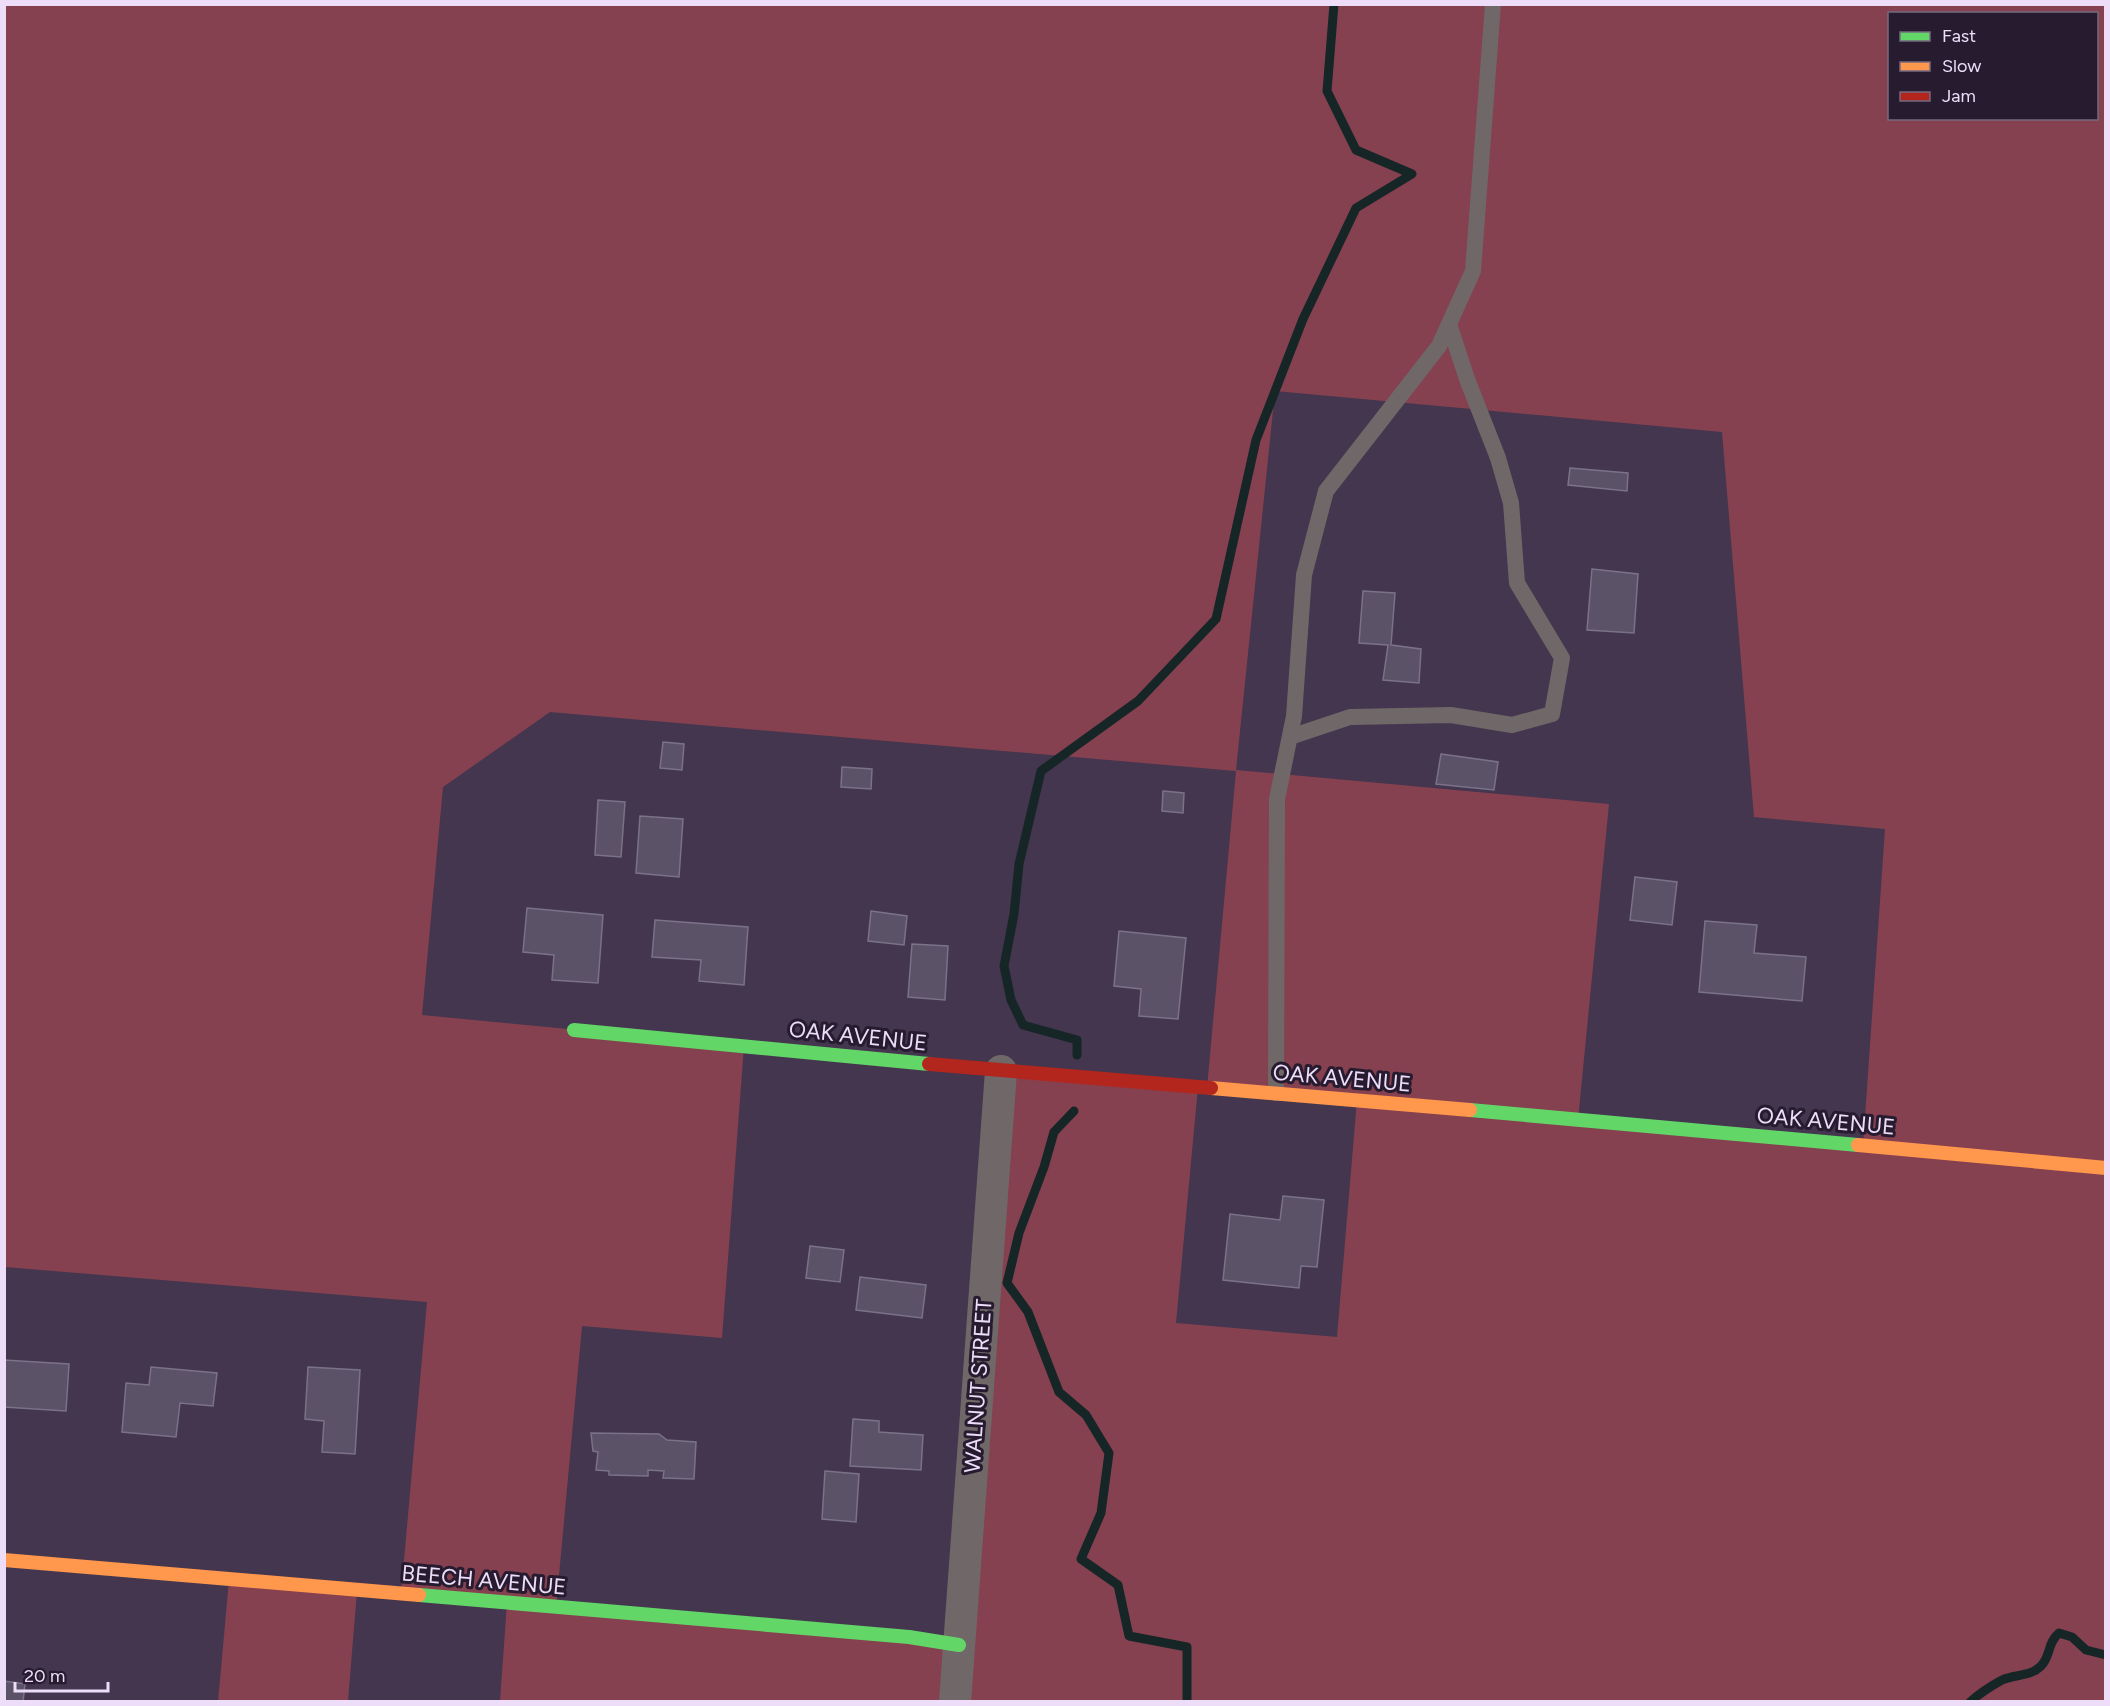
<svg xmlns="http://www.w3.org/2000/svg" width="2110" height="1706" viewBox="0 0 2110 1706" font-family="Figtree,sans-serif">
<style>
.green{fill:#864150;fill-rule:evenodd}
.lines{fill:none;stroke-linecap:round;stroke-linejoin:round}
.stream{stroke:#162627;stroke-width:9}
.building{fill:#5b5267;stroke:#7a7288;stroke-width:1.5}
.lane{stroke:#706868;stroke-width:16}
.street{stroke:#706868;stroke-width:32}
.fast{stroke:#63d668;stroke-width:14}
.slow{stroke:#ff974d;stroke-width:14}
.jam{stroke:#b3261e;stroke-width:14}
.labels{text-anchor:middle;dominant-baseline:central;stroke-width:6;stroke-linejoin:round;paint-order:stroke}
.street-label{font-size:22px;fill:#edddf9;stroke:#271b2f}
</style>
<rect width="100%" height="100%" fill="#44364e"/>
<path class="green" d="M4,5H2105V1701H500L507,1603L401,1594L427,1302L5,1267ZM1890,14H2096V118H1890ZM1275,391L1722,432L1754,817L1885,829L1863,1146L1578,1120L1609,804L1236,770ZM550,712L1236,771L1207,1088L1357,1100L1337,1337L1176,1323L1198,1087L1001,1071L959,1645L556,1608L582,1326L722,1338L744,1046L422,1015L443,787Z
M229,1580L357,1591L348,1701L218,1702Z"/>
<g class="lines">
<path class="stream" d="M1077,1055V1040L1023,1025L1011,1000L1004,966L1014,914L1019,864L1041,771L1138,701L1216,619L1256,440L1303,319L1356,208L1412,174L1356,150L1327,91L1334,4
M1074,1111L1054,1132L1044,1167L1019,1233L1007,1283L1028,1312L1059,1392L1086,1415L1109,1453L1101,1513L1081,1559L1118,1585L1129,1636L1187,1647V1702
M1970,1702C1979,1694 1991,1686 2002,1680C2015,1674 2030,1677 2041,1666C2051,1656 2047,1643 2059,1633L2072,1637L2086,1650L2106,1655"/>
</g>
<path class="building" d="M1570,468L1628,473L1627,491L1568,485Z
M1592,569L1638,574L1634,633L1587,630Z
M1363,591L1395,593L1391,645L1421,649L1419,683L1383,680L1388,645L1359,643Z
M663,742L684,744L682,770L660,768Z
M1441,754L1498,762L1494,790L1436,784Z
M842,767L872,769L871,789L841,787Z
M1163,791L1184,793L1183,813L1162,811Z
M598,800L625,802L621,857L595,855Z
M640,816L683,819L679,877L636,873Z
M1635,877L1677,882L1672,925L1630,920Z
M527,908L603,915L598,983L552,980L554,955L523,952Z
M871,911L907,916L904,945L868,941Z
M655,920L748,927L744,985L699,981L701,960L652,957Z
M1705,921L1757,925L1754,953L1806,957L1802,1001L1699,992Z
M1119,931L1186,938L1178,1019L1139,1016L1141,989L1114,986Z
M912,944L948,946L945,1000L908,997Z
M1283,1196L1324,1200L1317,1267L1301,1266L1299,1288L1223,1280L1230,1214L1280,1220Z
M810,1246L844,1250L840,1282L806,1278Z
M860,1277L926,1285L922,1318L856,1310Z
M4,1360L69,1364L66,1411L4,1407Z
M151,1367L217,1373L213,1406L180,1403L176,1437L122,1432L126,1383L149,1385Z
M308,1367L360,1370L355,1454L322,1452L324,1421L305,1419Z
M853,1419L879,1421V1432L923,1435L921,1470L850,1466Z
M591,1433L659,1434L667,1440L696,1442L694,1479L663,1478L664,1471L648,1470V1476L609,1475V1471L596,1470L598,1452L593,1451Z
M825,1471L859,1474L856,1522L822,1519Z
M4,1681L25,1684L23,1702H4Z"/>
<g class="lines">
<path class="lane" d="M1290,737L1350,717L1451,715L1512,725L1552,714L1562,658L1517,583L1511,503L1498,458L1467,379L1449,324
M1276,1093L1277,799L1294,716L1304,575L1326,491L1439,346L1473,271L1493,4"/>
<path class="street" d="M955,1702L1001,1071"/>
<path class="fast" d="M574,1030L929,1064
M1470,1110L1858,1145
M419,1595L909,1637L959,1645"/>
<path class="slow" d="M1211,1088L1470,1110
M1858,1145L2106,1168
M4,1560L419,1595"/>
<path class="jam" d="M929,1064L1211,1088"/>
</g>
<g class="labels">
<g class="street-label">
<text transform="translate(858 1036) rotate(6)">OAK AVENUE</text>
<text transform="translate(1342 1078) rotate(5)">OAK AVENUE</text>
<text transform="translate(1826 1121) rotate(5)">OAK AVENUE</text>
<text transform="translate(978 1386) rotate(-86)">WALNUT STREET</text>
<text transform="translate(484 1580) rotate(5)">BEECH AVENUE</text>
</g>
</g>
<rect width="2110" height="1706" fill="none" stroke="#edddf9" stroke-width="12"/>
<rect x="1888" y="12" width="210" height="108" fill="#271b2f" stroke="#766980" stroke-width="1.5"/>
<rect x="1900" y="32" width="30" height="9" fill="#63d668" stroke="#766980" stroke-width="1.5"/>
<text x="1942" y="42" font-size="18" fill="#edddf9">Fast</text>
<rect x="1900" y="62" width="30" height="9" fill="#ff974d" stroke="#766980" stroke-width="1.5"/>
<text x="1942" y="72" font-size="18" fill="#edddf9">Slow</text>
<rect x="1900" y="92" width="30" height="9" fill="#b3261e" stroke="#766980" stroke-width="1.5"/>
<text x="1942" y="102" font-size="18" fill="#edddf9">Jam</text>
<path d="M15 1682v9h93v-9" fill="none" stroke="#edddf9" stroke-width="3"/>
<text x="24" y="1682" font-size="18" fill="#edddf9" stroke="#271b2f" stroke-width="4.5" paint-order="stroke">20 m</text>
</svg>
